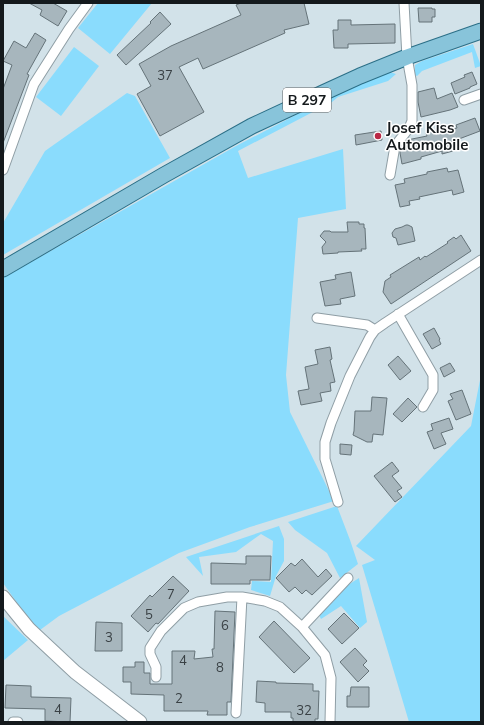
<svg xmlns="http://www.w3.org/2000/svg" width="484" height="725" viewBox="0 0 484 725" font-family="Mulish,sans-serif">
<style>
.green{fill:#8adcfd}
.building{fill:#a7b6bd;stroke:#657379}
.lines{fill:none;stroke-linecap:round;stroke-linejoin:round}
.street-casing{stroke:#8f9ea5;stroke-width:11}
.secondary-casing{stroke:#8f9ea5;stroke-width:15}
.primary-casing{stroke:#2b6f87;stroke-width:17}
.street{stroke:#fff;stroke-width:9}
.secondary{stroke:#fff;stroke-width:13}
.primary{stroke:#88c4da;stroke-width:15}
.poi-dot{fill:#b92845;stroke:#fff;stroke-width:1.5}
.labels{text-anchor:middle;dominant-baseline:central;stroke-width:3;stroke-linejoin:round;paint-order:stroke}
.number-label{font-size:13px;fill:#394044}
.shield{fill:#fff;stroke:#5a5e60;stroke-width:1}
.shield-label{font-size:14px;font-weight:bold;fill:#14191c}
.poi-label{font-size:15px;font-weight:bold;fill:#14191c;stroke:#fff;text-anchor:start}
</style>
<rect width="100%" height="100%" fill="#d2e2e9"/>
<path class="green" d="M98,3H152L110,54L78,28Z
M473,44L481,66L475,68L472,52L422,71L417,76L415,75V65L422,61Z
M74,47L99,66L61,116L36,97Z
M390,72L396,74L388,81L338,97L332,102L238,151L248,178L343,149L346,209L298,218L286,375L290,412L334,501L250,527L179,553L59,616L40,630L32,624L3,583V278L236,146L338,93Z
M127,93L135,96L170,158L3,255V223L45,151Z
M481,375V722H409L362,565L375,560L356,546L471,426Z
M337,506L350,540L358,564L340,578L327,553L295,530L288,522Z
M279,526L284,539V561L276,576L270,596L251,590L252,581L271,582L273,541L261,534L236,552L199,557L203,576L186,557Z
M359,578L367,622L360,628L341,606L321,619L319,615L348,585Z
M3,616L28,640L3,661Z"/>
<path class="building" d="M29,3H53L67,11L58,26L40,15L42,10Z
M241,3H304L309,24L284,30L285,33L203,69L198,58L179,67L204,112L160,136L137,94L151,86L139,64L171,46L241,15L236,5Z
M418,8H432V9H435V17H432V22H419Z
M160,12L171,24L126,65L117,55L151,23L150,22Z
M338,20H351V25L395,24V43L348,44V48H334L333,30H338Z
M35,33L46,40L27,74L29,75L3,143V89L12,65L3,61L14,41L26,48Z
M472,72L477,84L470,87V88L455,94L451,83L465,77L464,75Z
M434,88L437,99L452,93L458,107L450,110L421,117L418,102V92Z
M475,118L480,131L451,142L453,151L442,154V151L421,157V159L402,164L400,153V150L407,148L406,142L407,140L427,136L426,133L436,130L437,133L457,128L456,125Z
M381,131L382,140L356,145L355,135Z
M447,168L448,172L458,170L464,192L453,195L452,190L419,197L420,199L409,201L410,205L400,207L395,185L405,183L404,179L427,174V172Z
M347,222H359V224H364V228H365L366,249H361L362,251L338,252V253L323,254L322,247L326,242L320,236L324,231H330L331,232H348Z
M406,225H408L412,227L415,241L398,245L396,238L393,237L392,233L395,229L402,227Z
M461,235L471,251L391,304L383,292L385,281L391,277L390,275L419,257L420,260L425,256L426,257L448,243L447,242L454,237L456,239Z
M351,272L355,296L340,299L341,304L325,306L320,282L336,279L335,275Z
M434,328L440,339L439,340L441,344L432,349L423,334Z
M330,347L332,359L330,360L335,382L330,383L331,391L320,393L322,401L301,405L298,391L309,389L305,367L318,364L315,350Z
M398,356L411,371L400,380L388,365Z
M450,363L455,371L444,377L440,368Z
M462,390L471,414L456,420L448,401L453,399L450,394Z
M372,397L387,398L383,435L373,434L372,442H367L353,435L354,431L355,411H371Z
M408,398L417,407L402,422L393,414Z
M449,418L453,429L441,433L446,444L434,449L427,432L433,430L431,424Z
M340,444L352,445L351,455L340,454Z
M392,462L399,471L392,476L402,488L397,491L402,497L395,502L374,476Z
M246,556H271L270,580H250V584H211V563L246,564Z
M302,559L318,577L326,569L332,576L312,595L306,590L302,594L295,587L289,592L276,578L291,563L295,566Z
M173,576L189,591L158,624L156,623L148,632L131,616L150,595L152,597Z
M215,611L235,612L231,702H227V715H207L208,711H164V695L131,694V682H123V667H135V662H144V673H150V684H172V651H195L194,659L213,657L212,649H214Z
M344,613L359,628L342,644L328,629Z
M274,621L310,658L294,673L259,637Z
M96,622L122,623V651H95Z
M355,648L367,661L363,665L369,671L358,682L340,662Z
M257,681L276,682V683L313,684V691H319L318,719H315V722H293V718H291V712H265V703L256,702Z
M6,685L31,686V697L71,698L70,722L45,721V709L5,708Z
M351,687H369V707H347V696H350Z"/>
<g class="lines">
<g class="street-casing">
<path id="street" d="M464,100L481,94
M3,170L34,84L69,29L88,3
M390,175L395,146L409,128L412,121V85L407,57L404,3
M398,314L433,375V390L423,407
M317,318L367,325L375,330
M338,502L325,459V442L331,423L350,376L370,337L375,330L385,323L481,260
M302,627L348,578
M156,677V667L150,654V648L161,631L184,608L198,602L227,597H242L265,601L280,607L302,627L325,655L331,678L330,722
M236,713L242,597
M13,722H18"/>
</g>
<g class="secondary-casing">
<path id="secondary" d="M3,597L29,629L75,672L140,722"/>
</g>
<g class="primary-casing">
<path id="primary" d="M3,269L164,175L252,126L325,92L360,76L407,57L481,31"/>
</g>
<use href="#street" class="street"/>
<use href="#secondary" class="secondary"/>
<use href="#primary" class="primary"/>
</g>
<circle class="poi-dot" cx="378" cy="136" r="4"/>
<g class="labels">
<g class="number-label">
<text x="165" y="75">37</text>
<text x="171" y="594">7</text>
<text x="149" y="614">5</text>
<text x="225" y="625">6</text>
<text x="109" y="637">3</text>
<text x="183" y="660">4</text>
<text x="220" y="667">8</text>
<text x="179" y="698">2</text>
<text x="58" y="709">4</text>
<text x="304" y="710">32</text>
</g>
<rect class="shield" x="283" y="88" width="48" height="24" rx="3"/>
<g class="shield-label">
<text x="307" y="100">B 297</text>
</g>
<g class="poi-label">
<text x="386" y="127">Josef Kiss<tspan x="386" dy="17">Automobile</tspan></text>
</g>
</g>
<rect width="484" height="725" fill="none" stroke="#14191c" stroke-width="8"/>
</svg>
